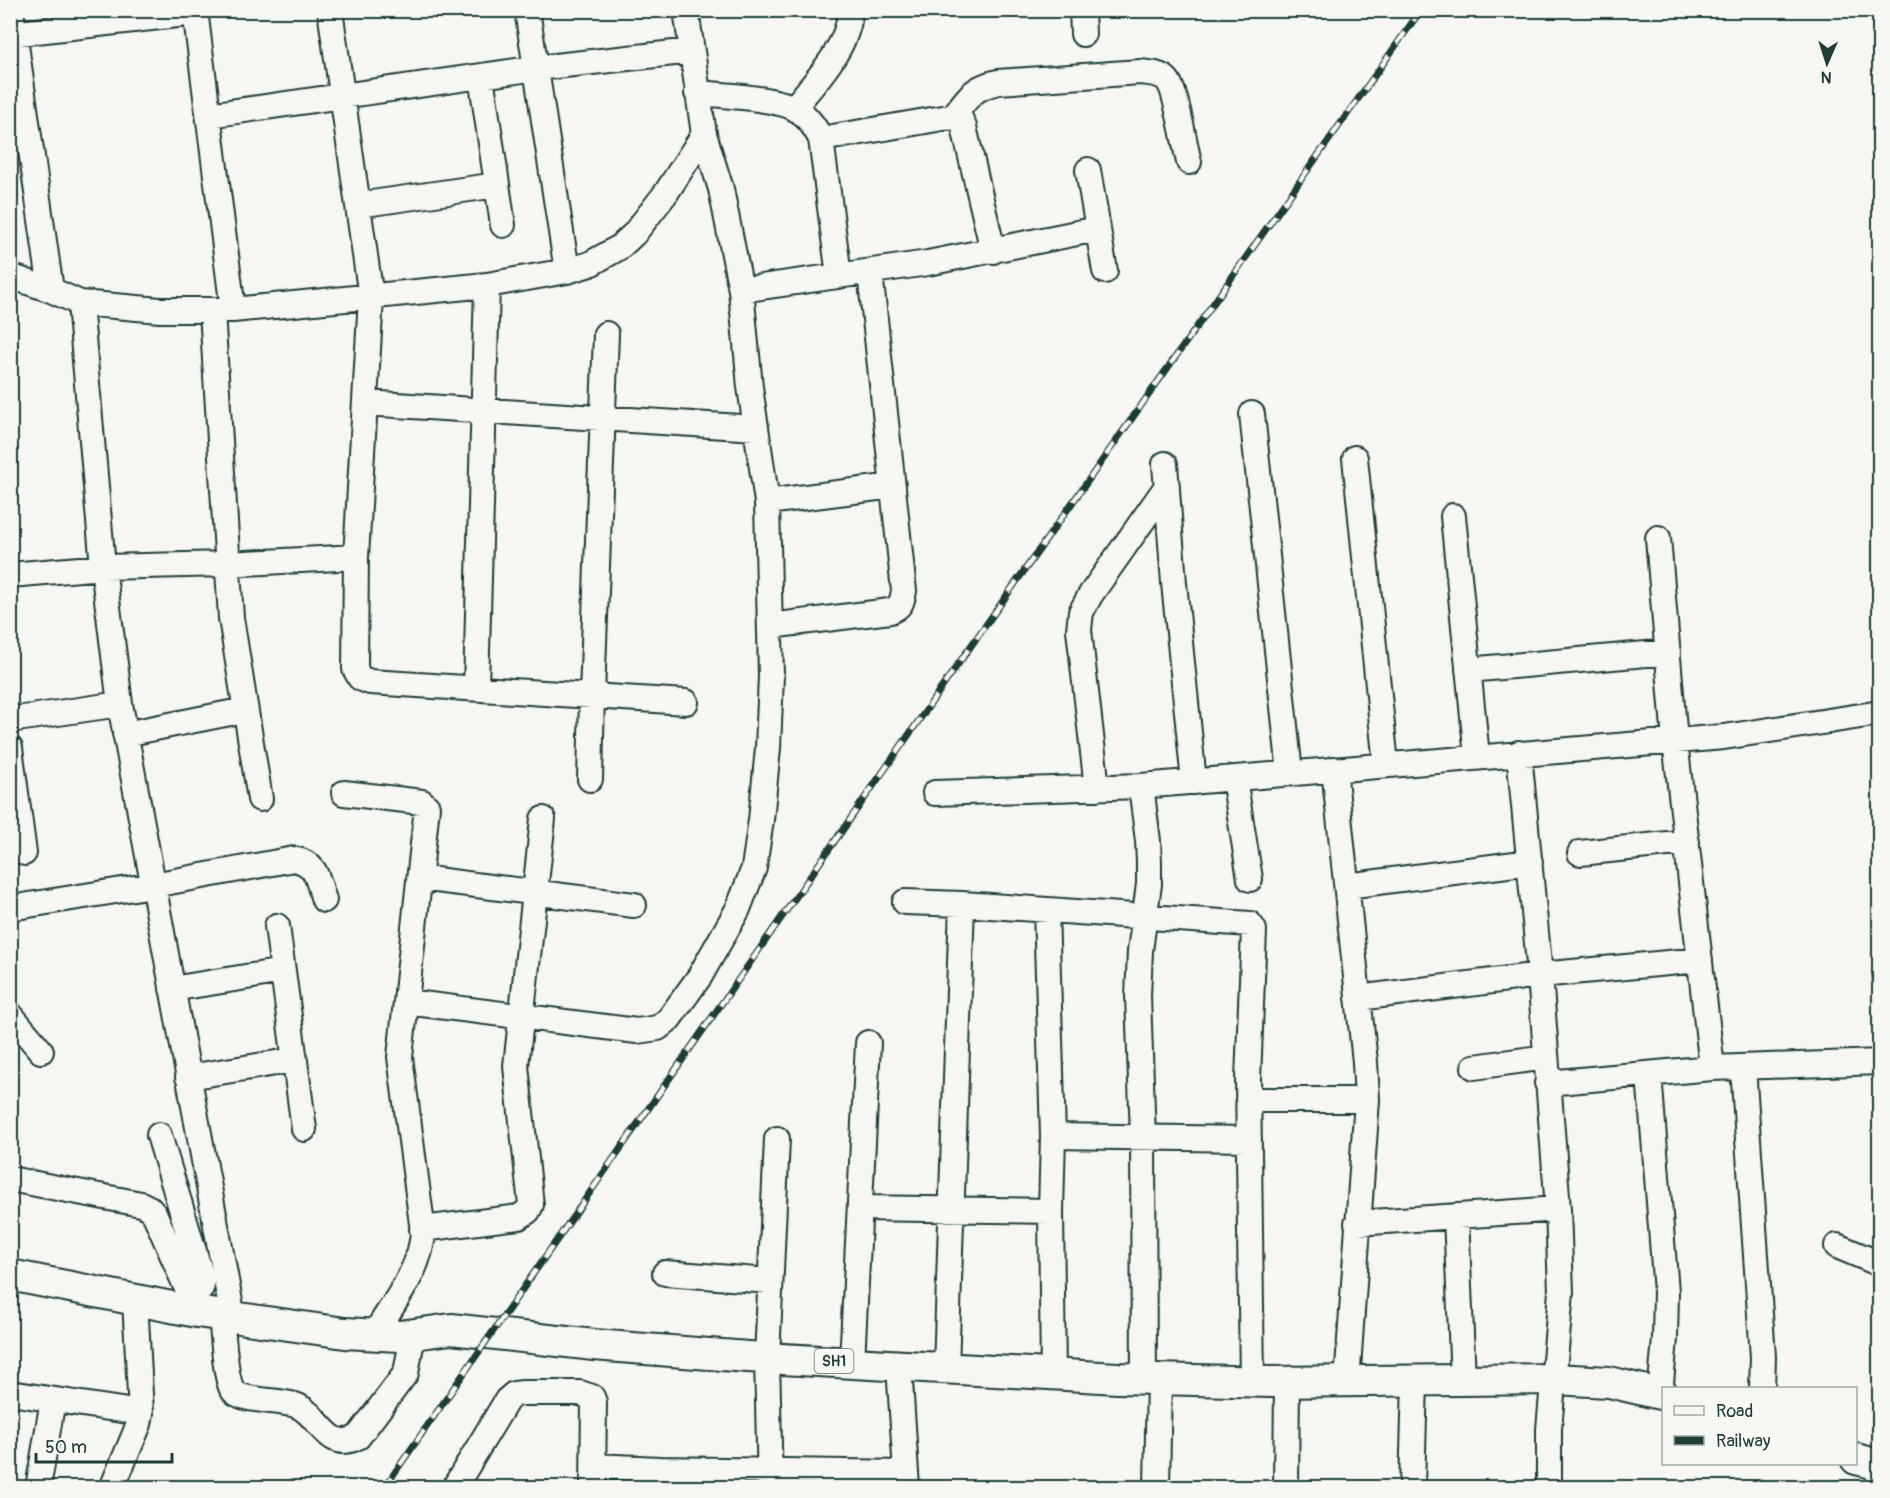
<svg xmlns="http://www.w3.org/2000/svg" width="1890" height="1498" viewBox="0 0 1890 1498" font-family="Pangolin,sans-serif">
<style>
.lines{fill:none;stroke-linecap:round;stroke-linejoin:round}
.minor-casing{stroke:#1f3d34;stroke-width:28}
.major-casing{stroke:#1f3d34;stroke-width:34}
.minor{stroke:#f6f6f2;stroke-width:24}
.major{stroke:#f6f6f2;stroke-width:30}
.rail-casing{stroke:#1f3d34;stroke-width:7}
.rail{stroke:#f6f6f2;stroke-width:4.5;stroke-dasharray:14;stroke-linecap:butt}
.labels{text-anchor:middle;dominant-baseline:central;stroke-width:6;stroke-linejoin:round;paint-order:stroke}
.shield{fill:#f6f6f2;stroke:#60746d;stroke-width:1.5}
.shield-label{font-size:15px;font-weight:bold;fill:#1f3d34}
</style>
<rect width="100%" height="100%" fill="#f6f6f2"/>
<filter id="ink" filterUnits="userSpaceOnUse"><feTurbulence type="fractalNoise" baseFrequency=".0167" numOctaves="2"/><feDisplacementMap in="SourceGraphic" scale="12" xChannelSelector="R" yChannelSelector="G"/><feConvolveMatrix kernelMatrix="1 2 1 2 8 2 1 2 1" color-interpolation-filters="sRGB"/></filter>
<g filter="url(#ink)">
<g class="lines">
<g class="minor-casing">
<path id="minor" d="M11,10L51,290
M195,10L233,310
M330,10L371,297L356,557L355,669L360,678L370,682L686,702
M527,10L567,271
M1082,10L1083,34
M10,34L195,13
M481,76L503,225
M697,93C721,95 775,98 794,108C807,115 815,127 821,139L839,276
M794,108C815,81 850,46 850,10
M209,115L537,68L692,51
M953,117C968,97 972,88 998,82L1140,72C1148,73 1161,73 1167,80C1176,89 1185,147 1189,162
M821,139L943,118L953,117L961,120L964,127L993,251
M1088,170L1105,271
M358,205L497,185
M10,276L51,290L80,303L103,567L120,704L233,1318
M741,290L928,263L1097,229
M80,303L160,310H233L487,285L567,271L590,264L620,247L634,234L666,193L704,134
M212,311L231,618L260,799
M365,403L756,428
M1252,414L1290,773
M1355,458L1386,765
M1165,464L1174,583L1194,782
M767,502L893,486
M1453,516L1477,757
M1658,538L1675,741L1712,1068
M10,575L103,567L227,564L356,557
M770,626L890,611C901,607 902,602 904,591L870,272
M1468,670L1668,652
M476,688L487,285
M10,720L120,704
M125,734L245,710
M10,748L24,853
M1519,753L1540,975L1558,1209L1561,1292L1549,1429V1488
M1334,769L1365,1062L1367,1100L1347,1382
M1234,778L1250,879
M590,779L592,695L606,334
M1141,786L1148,841L1149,862V884L1140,951L1138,996L1143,1138L1144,1378
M1097,788L1079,630L1081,612L1091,594L1167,486
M344,793L422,802L427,807L400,1057L423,1232C421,1270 393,1303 374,1335
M935,793L1141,786L1724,737L1880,713
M1580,853L1687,842
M420,878L634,905
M1347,886L1530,862
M905,902L962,904L1250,924L1254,930L1248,1079L1252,1382
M10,908L153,885L294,859C318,864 317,879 324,900
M1046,910L1053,1136L1051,1211L1053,1374
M277,926L304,1129
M172,989L283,971
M1358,998L1540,975L1700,960
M406,1002L637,1031L658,1028L669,1019L700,976L738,909L754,868L761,820L768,748L771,676L767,502L750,387L741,290L721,189L704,134L686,10
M10,1014L41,1051
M1474,1067L1546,1057
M1743,1067L1763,1357L1762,1388
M1649,1074L1666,1292L1665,1339L1660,1394
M188,1077L295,1060
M1547,1083L1712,1068L1880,1062
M1248,1100H1367
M159,1135L202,1278V1286L192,1301
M1053,1136L1249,1139
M10,1179L141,1204L149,1208L155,1215L197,1312
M860,1208L1051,1211
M1456,1216L1463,1380
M1357,1223L1558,1209
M422,1229L519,1217L528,1211L531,1205L516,1066L543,819
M1837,1246L1880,1264
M665,1273L770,1281
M221,1316C223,1331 225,1378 232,1389C240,1403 283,1399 298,1406C321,1417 328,1453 358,1437L406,1373L413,1334
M852,1362L868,1043
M899,1366L907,1488
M946,1368L962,904
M10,1393L141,1413
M594,1466L660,1469L906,1473
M38,1488L53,1400
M112,1488L139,1424L141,1413L135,1299
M454,1488L507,1400L514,1394L523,1393H580L592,1397L594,1402L593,1488
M770,1488L767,1358L777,1139
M1157,1488L1159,1379
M1286,1488L1287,1382
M1412,1488L1415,1381
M1875,1488L1880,1476"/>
</g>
<g class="major-casing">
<path id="major" d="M10,1275L197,1312L345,1333L399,1336L451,1329L594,1345L748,1357L1118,1378L1270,1382L1554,1379L1609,1382L1664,1395
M1856,1459L1880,1465"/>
</g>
<use href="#minor" class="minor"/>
<use href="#major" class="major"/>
<g class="rail-casing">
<path id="rail" d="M384,1488L961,660L1421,10"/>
</g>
<use href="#rail" class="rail"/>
</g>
</g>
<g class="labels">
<rect class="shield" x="814.5" y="1349" width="39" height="24" rx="4.5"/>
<g class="shield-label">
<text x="834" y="1361">SH1</text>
</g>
</g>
<rect width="1890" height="1498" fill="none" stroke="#f6f6f2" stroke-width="36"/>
<rect x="18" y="18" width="1854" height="1462" fill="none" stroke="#1f3d34" stroke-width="2" filter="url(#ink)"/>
<rect x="1662" y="1387" width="195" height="78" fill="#f6f6f2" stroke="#a0aca6" stroke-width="1.5"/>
<rect x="1674" y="1406" width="30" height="9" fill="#f6f6f2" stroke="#a0aca6" stroke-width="1.5"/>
<text x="1716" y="1417" font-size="18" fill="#1f3d34">Road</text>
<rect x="1674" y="1436" width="30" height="9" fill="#1f3d34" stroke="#a0aca6" stroke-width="1.5"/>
<text x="1716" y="1447" font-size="18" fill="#1f3d34">Railway</text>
<g transform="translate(1827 63) rotate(183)" stroke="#f6f6f2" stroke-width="4.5" paint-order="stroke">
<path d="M0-4.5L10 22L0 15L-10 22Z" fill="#1f3d34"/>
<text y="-9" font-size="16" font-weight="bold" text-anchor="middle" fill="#1f3d34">N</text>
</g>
<path d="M36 1453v9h136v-9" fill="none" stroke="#1f3d34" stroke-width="3"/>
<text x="45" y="1453" font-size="18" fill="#1f3d34" stroke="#f6f6f2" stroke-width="4.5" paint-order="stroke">50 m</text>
</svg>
